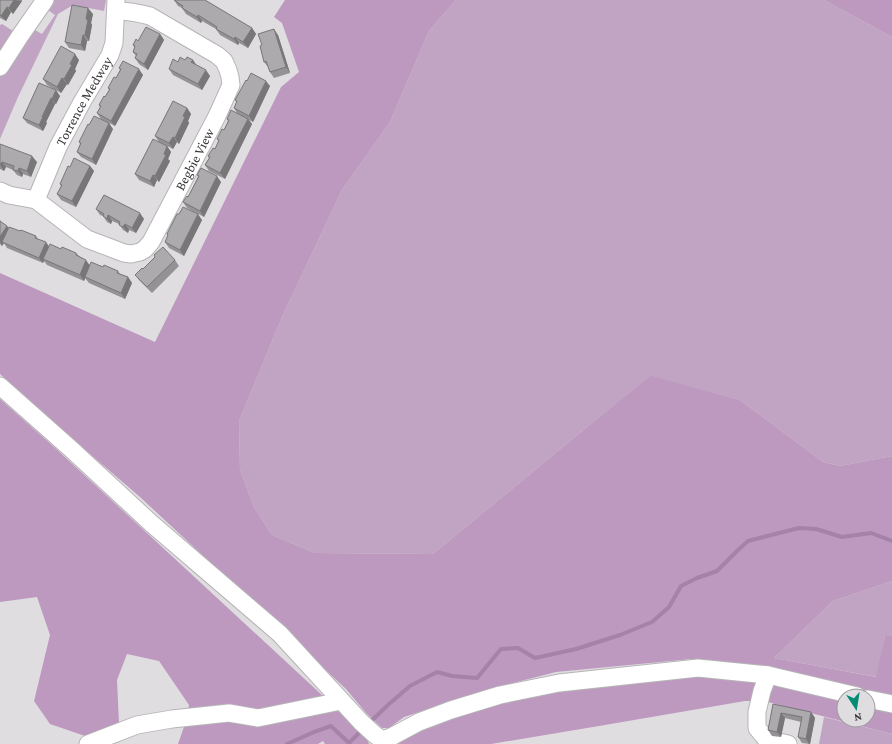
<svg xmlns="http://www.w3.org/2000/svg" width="892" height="744" viewBox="0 0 892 744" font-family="'Crimson Pro',serif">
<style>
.green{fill:#c1a3c3}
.forest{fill:#bd99bf}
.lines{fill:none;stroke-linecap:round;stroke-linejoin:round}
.stream{stroke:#a582a7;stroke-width:4}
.minor-casing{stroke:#b6b4b7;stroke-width:19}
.minor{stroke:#fff;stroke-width:17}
.wall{fill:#949294}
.shaded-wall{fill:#787778}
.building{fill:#acaaac;stroke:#787778}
.labels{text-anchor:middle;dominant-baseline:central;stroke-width:3;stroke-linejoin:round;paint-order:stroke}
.street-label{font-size:14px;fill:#3b3a3b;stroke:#e0dde0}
</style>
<rect width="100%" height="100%" fill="#e0dde0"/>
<path class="green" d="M53,0H106L104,11L73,5L58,14L18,97L0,139V73L31,31L35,30L42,34L55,15L48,10L47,8Z
M456,0H824L892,37V456L840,466L823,462L740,400L651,377L604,413L433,554L315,553L272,535L254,507L240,470L239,421L282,317L342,190L390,122L429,31Z
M2,24L13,31L0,58V25Z
M892,581V636H885L877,677L774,658L833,601Z
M824,717L892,734V744H819Z"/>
<path class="forest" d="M285,0H456L429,31L390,122L342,190L282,317L239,421L240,470L254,507L272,535L315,553L433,554L604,413L651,376L740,400L823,462L840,466L892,456V581L833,601L774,658L876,677L885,636H892V697L771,668L692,659L556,672L486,690L404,717L389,728H382L367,714L346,689L140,497L76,442L0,374V273L155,342L281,87L299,72L282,23L274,17Z
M824,0H892V37Z
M0,399L53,446L323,696L367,739L369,744H325L323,741L318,744H178L185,724L189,705L159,661L127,654L117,680L119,723L85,736L50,724L34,701L50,635L37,597L0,602Z
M695,674L757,680L752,701H745L599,726L491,744H399L400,741L439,718L560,687Z
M773,683L844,701V720H868V706L892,712V734L768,702L769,694Z"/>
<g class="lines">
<path class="stream" d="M368,724L389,704L410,686L437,672L452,676L477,678L501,649L518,648L535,658L576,649L620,635L652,622L669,607L681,586L697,578L717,571L738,550L748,541L799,528L816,529L842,537L871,533L892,541
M287,744L314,732L331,726L349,743L363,729"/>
<g class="minor-casing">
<g id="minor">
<path d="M0,67L20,36L45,0"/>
<path id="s1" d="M0,191L9,195L36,200L87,239L124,253L131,254L140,252L145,249L151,242L217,116L231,85L230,77L228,70L224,61L217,55L150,16C139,13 128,11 116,11"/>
<path id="s2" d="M36,200L58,147L82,102L110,55L114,43L116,0"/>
<path d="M0,386L71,449L152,524L280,634L361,722L374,734L382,740L391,737L419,722L451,710L500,695L559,683L698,668L768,675L857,696"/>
<path d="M768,675L762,691L757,712V728L766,739L788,744"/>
<path d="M868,699L892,704"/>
<path d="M88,744L137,725L172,719L229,713L258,718L341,701"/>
</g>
</g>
<use href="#minor" class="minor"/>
</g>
<path class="wall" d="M0,0H22V1L13,14L11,12L6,21L0,18Z
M174,0L252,28L256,34L248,48L239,43L238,45L220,35L216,29L202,21L201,23L186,14L182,8L178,6Z
M93,14L91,23L92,25L89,41H87L85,51L69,48L65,42Z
M160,34L164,40L148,70L139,64L135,58L136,56L133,52L135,48L133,45L138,41Z
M278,35L290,73L274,78L270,72L268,67L264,62L262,45Z
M79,60L75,69L76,71L68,85L67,84L61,93L47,85L43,79Z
M185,60H193L196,65L210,76L202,90L173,75L169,69L178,62Z
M119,68L143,75L115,126L101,119L97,113L100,107L99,105L105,97L109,90L108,88L116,78L120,70Z
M247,81L270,86L253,122L249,120L252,124L225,179L209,171L205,165L209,158L208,156L215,149L219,141L217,139L224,130L228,121L227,119L237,113L234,108L237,102L235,100Z
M39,83L60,96L56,104H55L46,122L47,123L43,131L27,123L23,118Z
M187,108L191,114L188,121L189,123L179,144L177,142L173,149L167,146L171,152L168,159L170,161L159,182L157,180L154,187L139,180L135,174L159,142L155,136Z
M89,125L113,129L96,165L81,157L77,152L80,144L79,142Z
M0,144L37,162L31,177L23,174L22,177L17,175L13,170L6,167L4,171L0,169Z
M90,166L94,171L76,207L61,200L57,194L61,186L60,184L70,167Z
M197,175L221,182L204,217L187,208L183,202L188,197L198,177Z
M96,209L144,219L136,233L129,230L128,233L123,230L119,224L112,221L111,224L107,222L103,216L100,215Z
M179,214L202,220L184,256L169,248L165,242L168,236L167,234Z
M0,220L1,222L9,228L36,236L38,239L49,247L61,249L76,253L79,256L90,265L103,267L118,271L120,274L128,277L132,283L125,299L89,283L85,278L84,281L47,265L44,261L43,263L7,248L4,243L2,246L0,244Z
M175,260L179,266L152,293L139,280L135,275L143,269Z
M773,704L811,712L815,718L810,744L802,743L798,737L801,722L785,718L781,737L772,736L768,730Z"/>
<path class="shaded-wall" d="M14,0L22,1L13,14L9,8Z
M7,7L11,12L6,21L1,16Z
M88,8L93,14L91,23L92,25L89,41L85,35L86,19Z
M198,15L202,21L201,23L197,17Z
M252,28L256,34L248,48L243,42Z
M274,29L278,35L290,73L286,67Z
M160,34L164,40L148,70L144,64Z
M83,35L87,41L85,51L81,45Z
M235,37L239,43L238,45L234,39Z
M75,54L79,60L75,69L76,71L68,85L64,79L70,64Z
M193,60L197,66L191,62Z
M139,69L143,75L115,126L111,121Z
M206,70L210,76L202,90L198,84Z
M62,78L67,84L61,93L57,87Z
M266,81L270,86L253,122L249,116Z
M56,90L60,96L56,104L52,99Z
M51,98L55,104L46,122L47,123L43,131L39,125L42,117Z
M187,108L191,114L188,121L189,123L179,144L175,138L183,116Z
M248,119L252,124L225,179L220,173Z
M109,123L113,129L96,165L92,159Z
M173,137L177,142L173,149L169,143Z
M167,146L171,152L168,159L170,161L159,182L155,176L164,154Z
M32,156L37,162L31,177L27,171Z
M2,162L6,167L4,171L0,165Z
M90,166L94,171L76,207L72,201Z
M19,168L23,174L22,177L18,171Z
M153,175L157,180L154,187L150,181Z
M217,176L221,182L204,217L200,211Z
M140,213L144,219L136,233L132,228Z
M198,214L202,220L184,256L180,250Z
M108,215L112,221L111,224L107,219Z
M125,224L129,230L128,233L123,227Z
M7,226L11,231L2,242L4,243L2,246L0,242V237Z
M46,242L50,248L43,259L44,261L43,263L39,258Z
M86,260L90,266L84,281L80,275Z
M128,277L132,283L125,299L121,293Z
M811,712L815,718L810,744H809L806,739Z
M781,713L785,718L781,737L777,732Z"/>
<path class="building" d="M0,0H14L9,8L7,7L1,16L0,15Z
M174,0H205L252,28L243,42L235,37L234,39L216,29L217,27L198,15L197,17L182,8L183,6Z
M72,5L88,8L86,19L88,20L85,35H83L81,45L65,42Z
M146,27L160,34L144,64L135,58L137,54L133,52L135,46L133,45L136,39L138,41Z
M274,29L286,67L270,72L266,61L264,62L260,46L262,45L258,34Z
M61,46L75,54L70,64L72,65L64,79L62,78L57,87L43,79Z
M180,57L185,60L187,57L193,60L191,62L206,70L198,84L169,69L173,59L178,62Z
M123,61L139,69L111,121L97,113L101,106L99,105L104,96L105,97L110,89L108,88L114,77L116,78L121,69L119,68Z
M251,73L266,81L249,116L234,108L237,101L235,100L246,80L247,81Z
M39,83L56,90L52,99L51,98L42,117H43L39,125L23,118Z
M173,101L187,108L183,116L185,117L175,138L173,137L169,143L155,136Z
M231,110L248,119L220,173L205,165L210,157L208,156L213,148L215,149L219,140L217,139L222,129L224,130L229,120L227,119Z
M94,116L109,123L92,159L77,152L81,143L79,142L88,124L89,125Z
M153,139L167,146L164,154L166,155L155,176L153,175L150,181L135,174Z
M0,144L32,156L27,171L19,168L18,171L13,170L14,166L2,162L0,165Z
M74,158L90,166L72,201L57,194L62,185L60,184L68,166L70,167Z
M201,168L217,176L200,211L183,202L187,196L188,197L199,176L197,175Z
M104,195L140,213L132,228L125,224L123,227L119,225L120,222L108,215L107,219L103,216L104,214L96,209Z
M183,207L198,214L180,250L165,242L168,235L167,234L177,214H179Z
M0,221L7,226L0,237Z
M9,227L20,231L21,230L36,236L35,238L46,242L39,258L2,242Z
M50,244L61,249L62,247L76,253V255L86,260L80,275L43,259Z
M163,247L175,260L147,287L135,275L142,268L143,269L155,257L154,255Z
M91,262L103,267L104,265L118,271L117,273L128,277L121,293L85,277Z
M773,704L811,712L806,739L798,737L802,717L781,713L777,732L768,730Z"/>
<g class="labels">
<g class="street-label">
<text stroke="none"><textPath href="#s2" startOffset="110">Torrence Medway</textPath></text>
<text stroke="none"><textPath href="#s1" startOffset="266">Begbie View</textPath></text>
</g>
</g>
<g transform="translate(856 708) rotate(168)"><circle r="19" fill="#e0dde0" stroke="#9e9c9e"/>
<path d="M0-3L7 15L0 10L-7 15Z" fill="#038c73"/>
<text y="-6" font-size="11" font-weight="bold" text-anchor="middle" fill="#3b3a3b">N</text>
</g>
</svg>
